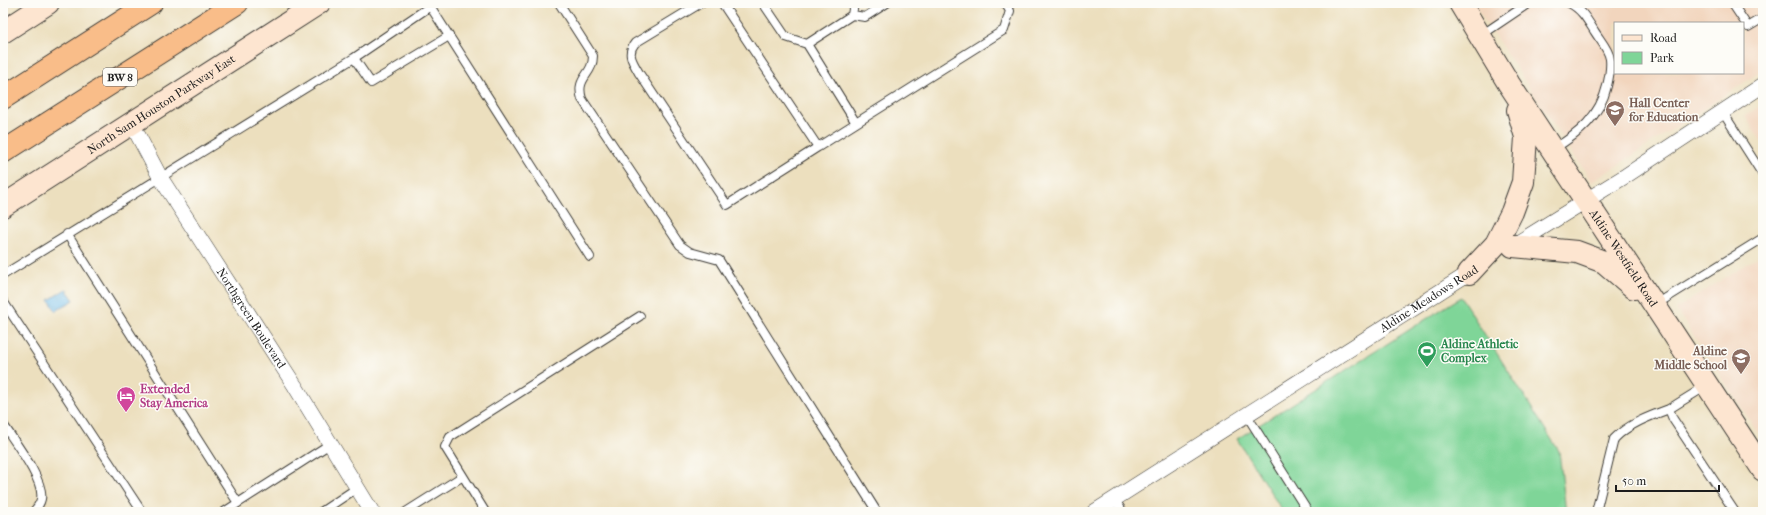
<svg xmlns="http://www.w3.org/2000/svg" width="1766" height="515" viewBox="0 0 1766 515" font-family="'IM FELL French Canon',serif">
<style>
.built{fill:#f2d5bd;fill-rule:evenodd}
.green{fill:#7fd598;stroke:#4e785a}
.water{fill:url(#water-waves);stroke:#466c83}
.lines{fill:none;stroke-linecap:round;stroke-linejoin:round}
.lane-casing{stroke:#3b3934;stroke-width:10}
.street-casing{stroke:#3b3934;stroke-width:16}
.secondary-casing{stroke:#3b3934;stroke-width:24}
.highway-casing{stroke:#3b3934;stroke-width:24}
.lane{stroke:#fff;stroke-width:8}
.street{stroke:#fff;stroke-width:15}
.secondary{stroke:#fde5d0;stroke-width:22}
.highway{stroke:#f9bd89;stroke-width:22}
.labels{text-anchor:middle;dominant-baseline:central;stroke-width:3;stroke-linejoin:round;paint-order:stroke}
.shield{fill:#fdfcf7;stroke:#605f5e;stroke-width:1}
.shield-label{font-size:11px;font-weight:bold;fill:#1c1c1c}
.education-label{font-size:12px;font-weight:bold;fill:#785e54;stroke:#fdfcf7;text-anchor:start}
.street-label{font-size:12px;fill:#1c1c1c;stroke:#fdfcf7}
.leisure-label{font-size:12px;font-weight:bold;fill:#27864d;stroke:#fdfcf7;text-anchor:start}
.hotel-label{font-size:12px;font-weight:bold;fill:#b23c85;stroke:#fdfcf7;text-anchor:start}
</style>
<defs>
<pattern id="water-waves" width="16" height="10" patternUnits="userSpaceOnUse"><rect width="16" height="10" fill="#71bdea"/><path d="M0 5q4-4 8 0t8 0" fill="none" stroke="#61a2c8"/></pattern>
</defs>
<rect width="100%" height="100%" fill="#fdfcf7"/>
<filter id="ink" filterUnits="userSpaceOnUse"><feTurbulence type="fractalNoise" baseFrequency=".025" numOctaves="2"/><feDisplacementMap in="SourceGraphic" scale="8" xChannelSelector="R" yChannelSelector="G"/><feConvolveMatrix kernelMatrix="1 2 1 2 8 2 1 2 1" color-interpolation-filters="sRGB"/></filter>
<filter id="wash" filterUnits="userSpaceOnUse"><feTurbulence type="fractalNoise" baseFrequency=".012" numOctaves="4" result="noise"/><feDisplacementMap in="SourceGraphic" scale="16" xChannelSelector="R" yChannelSelector="G"/><feGaussianBlur stdDeviation="0.9" result="paint"/><feColorMatrix in="noise" values="0 0 0 0 0 0 0 0 0 0 0 0 0 0 0 0 0 1.4 0 .05"/><feComposite in="paint" operator="in"/></filter>
<g filter="url(#wash)">
<rect width="100%" height="100%" fill="#ecdfbe"/>
<path class="built" d="M1473,3H1763V70L1592,182ZM1615,23H1743V73H1615Z
M1763,104V144L1745,116Z
M1763,254V440L1676,309Z"/>
<path class="green" d="M1461,297L1559,451L1566,512H1283L1237,439Z"/>
<path class="water" d="M66,289L74,300L56,311L49,300Z"/>
</g>
<g filter="url(#ink)">
<g class="lines">
<g class="lane-casing">
<path id="lane" d="M559,3L593,56C593,76 575,77 582,99L680,245L690,252L719,260L877,512
M701,3L635,43C626,54 633,62 639,73L727,205L818,147L722,3
M763,3L786,37L807,44L852,15L865,17L887,3
M1732,3L1748,27L1763,18
M430,6L590,257
M852,15L854,3
M1480,36L1529,3
M807,44L856,123L1004,30L1010,11L1005,3
M354,58L371,83L449,36
M1722,111L1763,175
M818,147L856,123
M1553,149C1579,134 1600,116 1607,86C1609,78 1611,68 1610,59C1609,50 1600,40 1595,32C1588,21 1582,9 1569,3
M67,234L238,503
M3,275L354,58L435,3
M3,301L142,512
M1655,305L1763,238
M1706,386L1669,409L1673,419L1735,512
M1246,414L1308,512
M3,424C13,440 45,480 41,499C40,504 36,509 33,512
M463,476L484,510
M1114,499L1123,512
M224,512L330,444
M321,512L357,488
M406,512L463,476L445,447L450,437L640,316
M1596,512L1614,439C1628,424 1650,416 1669,409"/>
</g>
<g class="street-casing">
<g id="street">
<path id="s1" d="M132,124L160,177L295,386L372,512"/>
<path d="M1511,247L1627,175L1763,85"/>
<path id="s2" d="M1094,512L1477,268"/>
</g>
</g>
<g class="secondary-casing">
<g id="secondary">
<path id="s3" d="M1460,3L1509,84L1763,470"/>
<path d="M3,32L48,3"/>
<path id="s4" d="M3,206L319,3"/>
<path d="M1513,246L1577,252L1604,262L1634,288"/>
<path d="M1469,273L1496,244L1512,212L1523,182L1526,137L1518,110"/>
</g>
</g>
<g class="highway-casing">
<path id="highway" d="M3,98L151,3
M3,152L237,3"/>
</g>
<use href="#lane" class="lane"/>
<use href="#street" class="street"/>
<use href="#secondary" class="secondary"/>
<use href="#highway" class="highway"/>
</g>
</g>
<defs>
<g id="school-pin" transform="scale(1)"><path d="M0 17L-7.5 6A9.5 9.5 0 1 1 7.5 6Z" fill="#8d6e63" stroke="#fdfcf7"/><path d="M0-5L7-2L0 1L-7-2ZM-4 1L0 2.5L4 1V4Q0 6-4 4Z" fill="#fff"/></g>
<g id="stadium-pin" transform="scale(1)"><path d="M0 17L-7.5 6A9.5 9.5 0 1 1 7.5 6Z" fill="#2e9e5b" stroke="#fdfcf7"/><path d="M0-5a6.5 5 0 1 0 0 10a6.5 5 0 1 0 0-10ZM-3.5-1.8h7v3.6h-7Z" fill="#fff"/></g>
<g id="hotel-pin" transform="scale(1)"><path d="M0 17L-7.5 6A9.5 9.5 0 1 1 7.5 6Z" fill="#d1479c" stroke="#fdfcf7"/><path d="M-6-4.5h1.5V1H6V5H4.5V3h-9V5H-6ZM-4 0a1.8 1.8 0 1 1 3.6 0ZM.5 0V-2.5h3Q6-2.5 6 0Z" fill="#fff"/></g>
</defs>
<g fill-rule="evenodd">
<use href="#school-pin" x="1615" y="110"/>
<use href="#stadium-pin" x="1427" y="351"/>
<use href="#school-pin" x="1741" y="358"/>
<use href="#hotel-pin" x="126" y="396"/>
</g>
<g class="labels">
<rect class="shield" x="103" y="68" width="34" height="18" rx="3"/>
<g class="shield-label">
<text x="120" y="77">BW 8</text>
</g>
<g class="education-label">
<text x="1629" y="103">Hall Center<tspan x="1629" dy="14">for Education</tspan></text>
<text x="1727" y="351" text-anchor="end">Aldine<tspan x="1727" dy="14">Middle School</tspan></text>
</g>
<g class="street-label">
<text stroke="none"><textPath href="#s4" startOffset="188">North Sam Houston Parkway East</textPath></text>
<text stroke="none"><textPath href="#s3" startOffset="303">Aldine Westfield Road</textPath></text>
<text stroke="none"><textPath href="#s2" startOffset="397">Aldine Meadows Road</textPath></text>
<text stroke="none"><textPath href="#s1" startOffset="228">Northgreen Boulevard</textPath></text>
</g>
<g class="leisure-label">
<text x="1441" y="344">Aldine Athletic<tspan x="1441" dy="14">Complex</tspan></text>
</g>
<g class="hotel-label">
<text x="140" y="389">Extended<tspan x="140" dy="14">Stay America</tspan></text>
</g>
</g>
<rect width="1766" height="515" fill="none" stroke="#fdfcf7" stroke-width="16"/>
<rect x="1614" y="22" width="130" height="52" fill="#fdfcf7" stroke="#a3a29f"/>
<rect x="1622" y="35" width="20" height="6" fill="#fde5d0" stroke="#a3a29f"/>
<text x="1650" y="42" font-size="12" fill="#1c1c1c">Road</text>
<rect x="1622" y="52" width="20" height="12" fill="#7fd598" stroke="#a3a29f"/>
<text x="1650" y="62" font-size="12" fill="#1c1c1c">Park</text>
<path d="M1616 485v6h103v-6" fill="none" stroke="#1c1c1c" stroke-width="2"/>
<text x="1622" y="485" font-size="12" fill="#1c1c1c" stroke="#fdfcf7" stroke-width="3" paint-order="stroke">50 m</text>
</svg>
